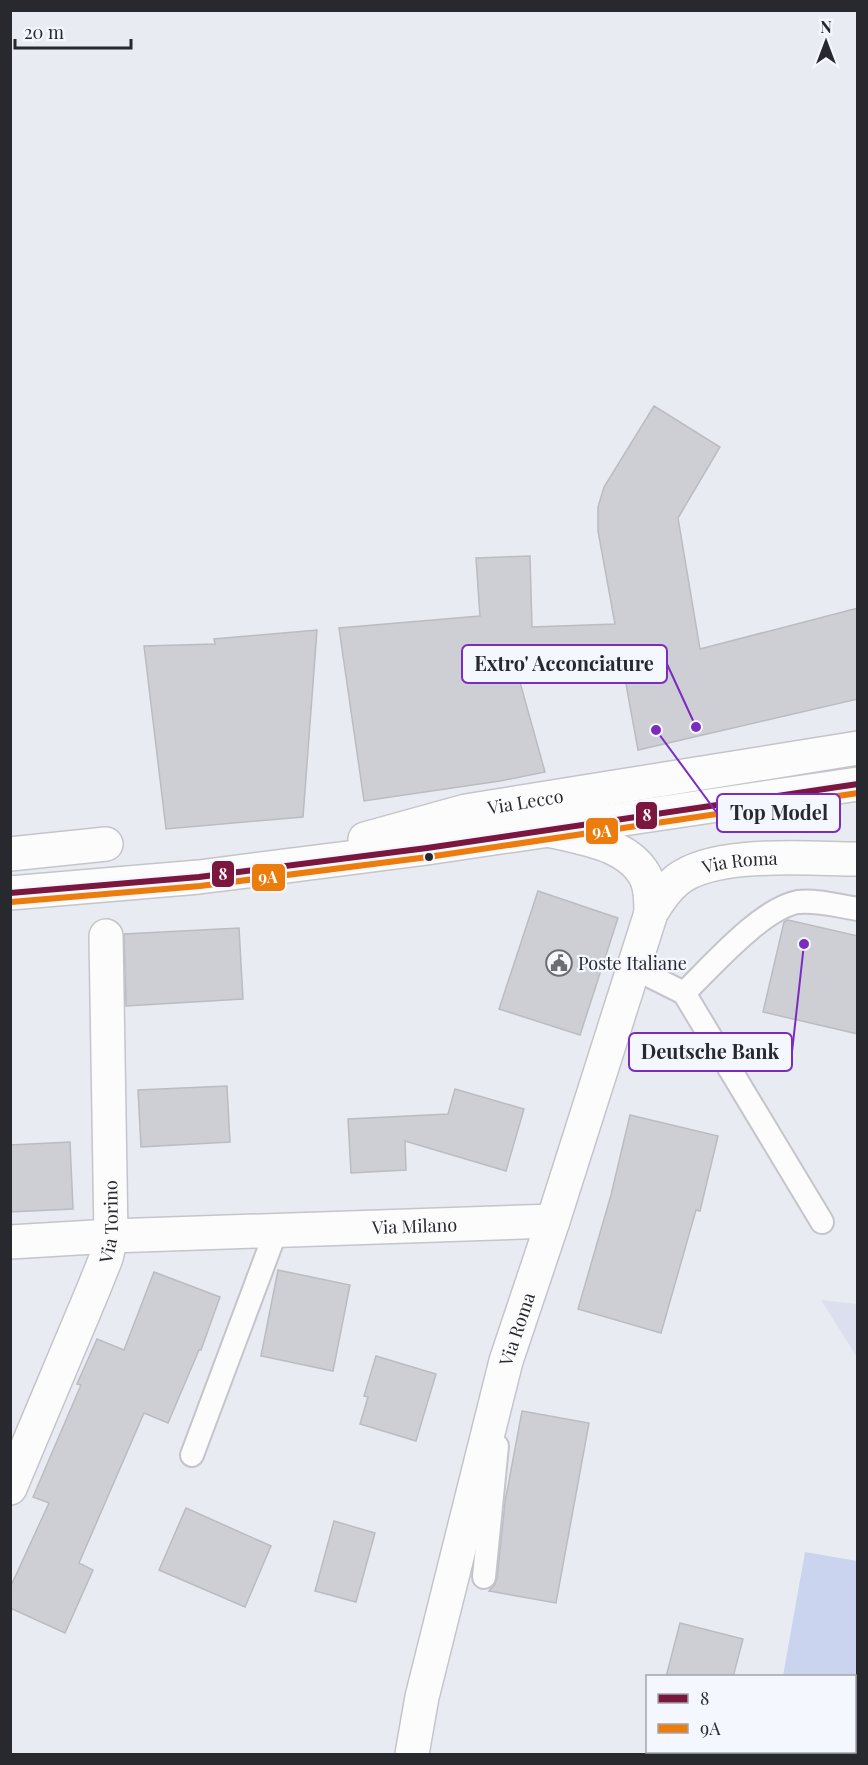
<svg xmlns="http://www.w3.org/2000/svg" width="868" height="1765" viewBox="0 0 868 1765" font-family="'Playfair Display',serif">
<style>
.built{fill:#dce0ee}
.green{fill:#cbd4ee}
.building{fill:#cdcfd4;stroke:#babcc1;stroke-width:1.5}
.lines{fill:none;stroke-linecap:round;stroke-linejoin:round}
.service-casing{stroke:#c3c5ca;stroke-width:26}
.minor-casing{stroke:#c3c5ca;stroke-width:36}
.secondary-casing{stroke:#c3c5ca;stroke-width:36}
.service{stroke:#fcfcfd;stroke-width:22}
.minor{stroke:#fcfcfd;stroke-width:33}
.secondary{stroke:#fcfcfd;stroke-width:33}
.bus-1-casing{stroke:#f4f7fe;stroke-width:10}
.bus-2-casing{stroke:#f4f7fe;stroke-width:10}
.bus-1{stroke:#7b163e;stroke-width:6}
.bus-2{stroke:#ec7c0c;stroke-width:6}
.bus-dot{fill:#27292e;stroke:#f4f7fe;stroke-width:2}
.labels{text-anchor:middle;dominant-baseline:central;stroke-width:4.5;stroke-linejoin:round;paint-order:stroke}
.street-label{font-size:18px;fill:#27292e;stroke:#f4f7fe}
.poi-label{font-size:18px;fill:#27292e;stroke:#f4f7fe;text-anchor:start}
.leader{fill:none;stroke:#7b2cbf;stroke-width:2}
.callout-dot{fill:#7b2cbf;stroke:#f4f7fe;stroke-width:2}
.callout{fill:#f4f7fe;stroke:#7b2cbf;stroke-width:2}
.callout-label{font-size:20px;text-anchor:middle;font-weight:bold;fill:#27292e}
.line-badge{stroke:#f4f7fe;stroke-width:2}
.badge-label{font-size:16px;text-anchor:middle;font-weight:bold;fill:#fff}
</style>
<rect width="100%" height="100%" fill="#e9ebf2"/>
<path class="built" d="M821,1300L857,1304V1357Z"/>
<path class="green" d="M805,1552L857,1561V1754H769L770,1752H854V1676H783Z"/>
<path class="building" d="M654,406L720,447L678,518L700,649L858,608V699L638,750L622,662L516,668L545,772L500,781L364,801L339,628L480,616L476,558L530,556L532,627L615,624L598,531V507L604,487Z
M317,630L303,817L166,829L144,646L215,644L214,639Z
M538,891L618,918L580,1035L499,1009Z
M788,920L858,936V1034L763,1012L784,922Z
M239,928L243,999L126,1006L124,934Z
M227,1086L230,1142L141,1147L138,1090Z
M455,1089L524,1109L506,1171L405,1141L406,1170L351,1173L348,1119L448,1114Z
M630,1115L718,1136L700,1211L696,1210L661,1333L578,1309L611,1195Z
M70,1142L73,1209L10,1212V1145Z
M278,1270L350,1285L333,1371L261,1356Z
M154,1272L220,1297L201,1350H199L168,1423L144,1413L79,1563L93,1570L65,1633L10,1608V1588L49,1503L33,1497L81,1385L77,1384L97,1339L124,1350Z
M376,1356L436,1374L416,1441L360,1424L368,1397L364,1396Z
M522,1411L589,1423L556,1603L489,1591L495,1584L497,1578L505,1502Z
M186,1508L271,1546L245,1607L159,1570Z
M334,1521L375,1533L356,1602L315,1591Z
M680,1623L743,1639L733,1677H666Z"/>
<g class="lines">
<g class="service-casing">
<path id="service" d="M634,968L684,993L822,1222
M684,993C711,967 762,908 798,902C818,900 838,906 858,909
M192,1455L276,1231
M484,1577L497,1446"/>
</g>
<g class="minor-casing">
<g id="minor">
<path d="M548,830C581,838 632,844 647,880C651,890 651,902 651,913"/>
<path d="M10,854L106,844"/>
<path id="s1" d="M10,1242L111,1236L553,1221"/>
<path id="s2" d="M10,1488L94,1288L106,1258L111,1236L106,936"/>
<path id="s3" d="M412,1754L422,1697L506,1361L553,1221L651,913C658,901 666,889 677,880C715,850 809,859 858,859"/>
</g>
</g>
<g class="secondary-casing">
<g id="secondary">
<path id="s4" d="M365,839L466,811L858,748"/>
<path d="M10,893L199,877L427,848L858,784"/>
</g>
</g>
<use href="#service" class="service"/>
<use href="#minor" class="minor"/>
<use href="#secondary" class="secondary"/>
<g class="bus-1-casing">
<path id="bus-1" d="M10,893L199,877L427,848L858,784"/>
</g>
<g class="bus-2-casing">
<path id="bus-2" d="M11,902L200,886L428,857L858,793"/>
</g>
<use href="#bus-1" class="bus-1"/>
<use href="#bus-2" class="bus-2"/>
</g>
<defs>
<g id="civic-ring" transform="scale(1.35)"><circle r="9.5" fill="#f4f7fe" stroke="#6b6d73" stroke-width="1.5"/><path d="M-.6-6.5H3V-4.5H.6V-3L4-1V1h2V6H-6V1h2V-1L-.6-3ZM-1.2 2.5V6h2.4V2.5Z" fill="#6b6d73"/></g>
</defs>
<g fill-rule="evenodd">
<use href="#civic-ring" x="559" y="963"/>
</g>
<circle class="bus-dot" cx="429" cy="857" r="5"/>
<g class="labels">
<g class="street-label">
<text stroke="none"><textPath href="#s4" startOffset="165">Via Lecco</textPath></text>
<text stroke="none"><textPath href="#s3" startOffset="984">Via Roma</textPath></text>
<text stroke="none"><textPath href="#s2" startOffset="286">Via Torino</textPath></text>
<text stroke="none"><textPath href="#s1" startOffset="405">Via Milano</textPath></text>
<text stroke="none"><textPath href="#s3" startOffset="438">Via Roma</textPath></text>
</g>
<g class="poi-label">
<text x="578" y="963">Poste Italiane</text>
</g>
</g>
<path class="leader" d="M696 727L667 664M656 730L717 813M804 944L792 1052"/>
<g class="callout-dot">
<circle cx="696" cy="727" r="6"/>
<circle cx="656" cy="730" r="6"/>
<circle cx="804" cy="944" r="6"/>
</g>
<g class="callout">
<rect x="462" y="645" width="205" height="38" rx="6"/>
<rect x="717" y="794" width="123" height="38" rx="6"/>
<rect x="629" y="1033" width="163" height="38" rx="6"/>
</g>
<g class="callout-label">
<text x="564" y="671">Extro' Acconciature</text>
<text x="779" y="820">Top Model</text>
<text x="710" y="1059">Deutsche Bank</text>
</g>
<g class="line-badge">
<rect x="635" y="801" width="23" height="29" rx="6" fill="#7b163e"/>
<rect x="585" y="817" width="34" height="28" rx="6" fill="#ec7c0c"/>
<rect x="211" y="860" width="24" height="28" rx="6" fill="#7b163e"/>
<rect x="251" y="863" width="35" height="29" rx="6" fill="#ec7c0c"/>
</g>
<g class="badge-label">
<text x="647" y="821">8</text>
<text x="602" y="837">9A</text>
<text x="223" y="880">8</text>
<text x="268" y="883">9A</text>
</g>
<rect width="868" height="1765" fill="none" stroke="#27292e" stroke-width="24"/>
<rect x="646" y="1675" width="210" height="78" fill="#f4f7fe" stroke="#a2a5ab" stroke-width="1.5"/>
<rect x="658" y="1694" width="30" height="9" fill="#7b163e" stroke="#a2a5ab" stroke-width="1.5"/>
<text x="700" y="1705" font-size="18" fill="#27292e">8</text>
<rect x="658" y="1724" width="30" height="9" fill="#ec7c0c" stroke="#a2a5ab" stroke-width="1.5"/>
<text x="700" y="1735" font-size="18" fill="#27292e">9A</text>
<g transform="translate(826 42)" stroke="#f4f7fe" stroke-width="4.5" paint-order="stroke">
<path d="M0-4.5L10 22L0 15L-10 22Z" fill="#27292e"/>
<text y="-9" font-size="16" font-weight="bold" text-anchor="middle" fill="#27292e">N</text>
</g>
<path d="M15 39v9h116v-9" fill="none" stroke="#27292e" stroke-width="3"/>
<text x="24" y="39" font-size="18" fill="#27292e" stroke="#f4f7fe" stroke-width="4.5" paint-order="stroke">20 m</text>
</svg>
